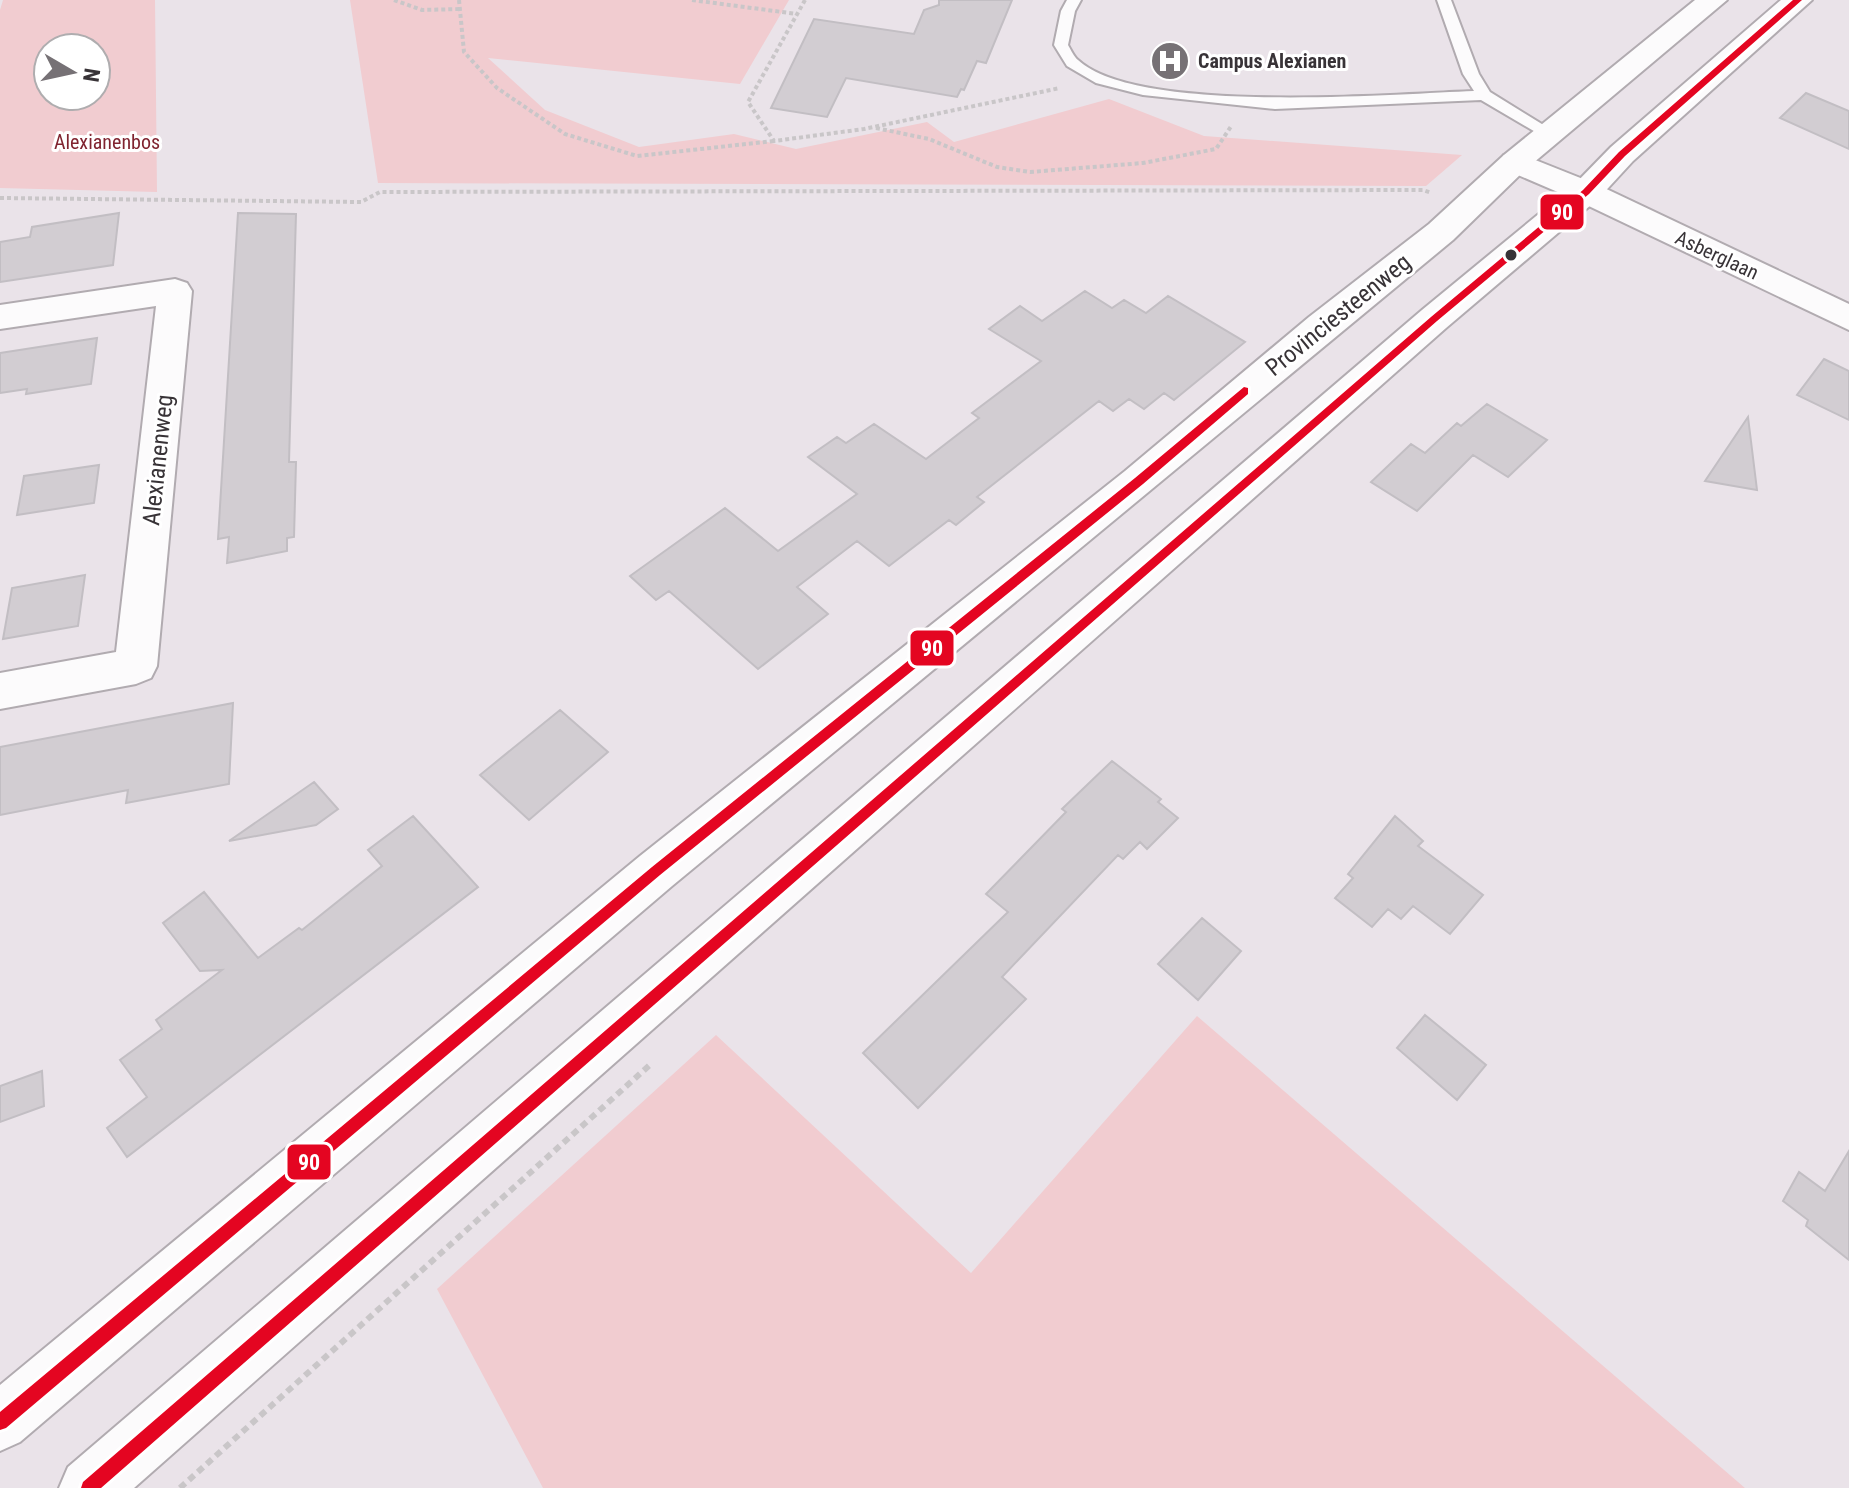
<svg xmlns="http://www.w3.org/2000/svg" width="1849" height="1488" viewBox="0 0 1849 1488" font-family="'Roboto Condensed',sans-serif">
<style>
.green{fill:#f1ccd0;fill-rule:evenodd}
.building{fill:#d2cdd2;stroke:#c2bec3;stroke-width:2}
.lines{fill:none;stroke-linecap:round;stroke-linejoin:round}
.lane-casing{stroke:#b1abb0;stroke-width:4}
.street-casing{stroke:#b1abb0;stroke-width:4}
.primary-casing{stroke:#b1abb0;stroke-width:4}
.path-far1{stroke:#c9c6c8;stroke-width:4;stroke-dasharray:4 3;stroke-linecap:butt}
.path{stroke:#c9c6c8;stroke-width:6;stroke-dasharray:7 5;stroke-linecap:butt}
.lane{fill:#fcfbfc;fill-rule:evenodd}
.street{fill:#fcfbfc;fill-rule:evenodd}
.primary{fill:#fcfbfc;fill-rule:evenodd}
.bus-1-casing{stroke:#fff;stroke-width:6}
.bus-1{fill:#e40521;fill-rule:evenodd}
.bus-dot{fill:#383337;stroke:#fff;stroke-width:3}
.labels{text-anchor:middle;dominant-baseline:central;stroke-width:6;stroke-linejoin:round;paint-order:stroke}
.far-poi-label{font-size:20px;font-weight:bold;fill:#383337;stroke:#fff;text-anchor:start}
.far-park-label{font-size:20px;fill:#802430;stroke:#fff}
.far-street-label{font-size:20px;fill:#383337;stroke:#fff}
.street-label{font-size:24px;fill:#383337;stroke:#fff}
.line-badge{stroke:#fff;stroke-width:3}
.badge-label{font-size:22px;text-anchor:middle;font-weight:bold;fill:#fff}
</style>
<rect width="100%" height="100%" fill="#eae3e9"/>
<path class="green" d="M3,0H155L157,192L0,188V10ZM48,48H96V96H48Z
M350,0H789L740,84L488,58L545,110L639,147L734,134L796,149L927,122L954,142L1109,99L1204,136L1462,155L1426,186L378,183Z
M1197,1016L1745,1488H543L437,1289L716,1035L971,1273Z"/>
<path class="building" d="M939,0H1012L986,63L977,61L964,90L961,89L957,97L846,78L827,117L771,108L814,19L914,34L924,10L939,5Z
M1806,93L1849,111V149L1780,118Z
M119,213L113,265L0,282V242L30,237L32,227Z
M238,213L296,214L289,462H296L294,537L287,538V551L227,563L229,537L218,539Z
M1085,291L1112,308L1124,300L1146,313L1168,296L1245,342L1174,400L1164,393L1144,409L1129,399L1113,411L1099,401L977,497L984,502L956,525L949,520L889,566L857,541L797,587L828,614L758,669L669,591L656,600L630,576L725,508L778,551L857,494L808,457L837,437L846,443L874,424L926,459L979,418L972,413L1041,361L989,329L1020,306L1042,321Z
M97,338L91,384L26,394L27,389L0,393V353Z
M1824,359L1849,371V420L1797,395Z
M1487,404L1547,440L1508,477L1473,455L1417,511L1371,482L1411,444L1425,453L1457,423L1461,426Z
M1748,417L1757,490L1705,481Z
M99,465L94,503L17,515L24,476Z
M85,575L78,626L3,639L12,588Z
M233,703L229,784L126,803L128,790L0,815V747Z
M560,710L608,752L529,820L480,775Z
M1112,761L1161,799L1158,802L1178,818L1147,849L1140,842L1123,859L1118,855L1002,977L1026,999L918,1108L863,1053L1008,912L986,894L1066,812L1062,809Z
M314,782L338,809L316,825L229,841Z
M413,816L478,887L127,1157L107,1128L147,1097L120,1060L162,1029L156,1020L222,970L200,971L163,923L204,892L258,958L299,928L302,930L382,866L368,850Z
M1395,816L1423,841L1418,846L1483,895L1450,934L1413,906L1401,919L1388,909L1372,927L1335,898L1353,878L1348,874Z
M1202,918L1241,951L1198,1000L1158,964Z
M1425,1015L1486,1065L1457,1100L1397,1048Z
M42,1071L44,1106L0,1122V1086Z
M1849,1151V1260L1806,1226L1808,1220L1783,1201L1799,1172L1825,1191Z"/>
<g class="lines">
<g class="lane-casing">
<path id="lane" d="M1067,0H1081L1075,11L1068,45C1071,50 1074,57 1078,60C1137,115 1392,94 1474,91L1463,74L1437,0H1451L1479,74L1490,92L1558,134L1550,139L1544,137L1481,100L1275,109L1143,95L1096,83L1067,66L1054,45L1061,11Z"/>
</g>
<g class="street-casing">
<path id="street" d="M1515,152L1598,185L1849,304V330L1574,199L1504,169L1499,162L1504,155Z
M175,279L187,283L192,291L157,666L151,678L136,684L0,709V673L116,652L156,306L0,329V305Z"/>
</g>
<g class="primary-casing">
<path id="primary" d="M1695,0H1727L1526,169L1453,240L672,886L20,1442L0,1451V1385L640,856L1125,471L1309,317L1429,224L1504,155Z
M1781,0H1812L1633,161L1598,199L1446,328L134,1488H59L68,1467L1422,310L1574,185L1611,147Z"/>
</g>
<path class="path-far1" d="M394,0L422,10L460,9
M459,0L464,52L497,88L565,134L637,156L774,141
M692,0L797,14
M805,0L748,102L774,141L864,129L1060,88
M876,128L929,139L997,167L1030,172L1143,163L1216,149L1232,125
M0,198L361,202L380,192L1423,190L1432,193"/>
<path class="path" d="M180,1488L652,1063"/>
<use href="#lane" class="lane"/>
<use href="#street" class="street"/>
<use href="#primary" class="primary"/>
<g class="bus-1-casing">
<path id="bus-1" d="M1793,0H1802L1625,156L1589,194L1437,321L101,1488H81L83,1482L1431,317L1583,190L1619,152Z
M1244,387L1248,388V394L1143,484L660,875L6,1428L0,1430V1412L652,867L1135,478Z"/>
</g>
<use href="#bus-1" class="bus-1"/>
</g>
<defs>
<g id="hospital-disc" transform="scale(2)"><circle r="9.5" fill="#767175" stroke="#fff"/><path d="M-5-5h3v3.5h4V-5h3V5h-3V1.5h-4V5h-3Z" fill="#fff"/></g>
</defs>
<g fill-rule="evenodd">
<use href="#hospital-disc" x="1170" y="61"/>
</g>
<circle class="bus-dot" cx="1511" cy="255" r="7"/>
<g class="labels">
<g class="far-poi-label">
<text x="1198" y="61">Campus Alexianen</text>
</g>
<g class="far-park-label">
<text x="107" y="142">Alexianenbos</text>
</g>
<g class="far-street-label">
<text transform="translate(1717 255) rotate(25)">Asberglaan</text>
</g>
<g class="street-label">
<text transform="translate(1338 315) rotate(-39)">Provinciesteenweg</text>
<text transform="translate(158 460) rotate(-84)">Alexianenweg</text>
</g>
</g>
<g class="line-badge">
<rect x="1539" y="193" width="46" height="38" rx="8" fill="#e40521"/>
<rect x="909" y="629" width="46" height="38" rx="8" fill="#e40521"/>
<rect x="286" y="1143" width="46" height="38" rx="8" fill="#e40521"/>
</g>
<g class="badge-label">
<text x="1562" y="220">90</text>
<text x="932" y="656">90</text>
<text x="309" y="1170">90</text>
</g>
<g transform="translate(72 72) rotate(99)"><circle r="38" fill="#ffffff" stroke="#afadaf" stroke-width="2"/>
<path d="M0-6L14 30L0 20L-14 30Z" fill="#767175"/>
<text y="-12" font-size="22" font-weight="bold" text-anchor="middle" fill="#383337">N</text>
</g>
</svg>
